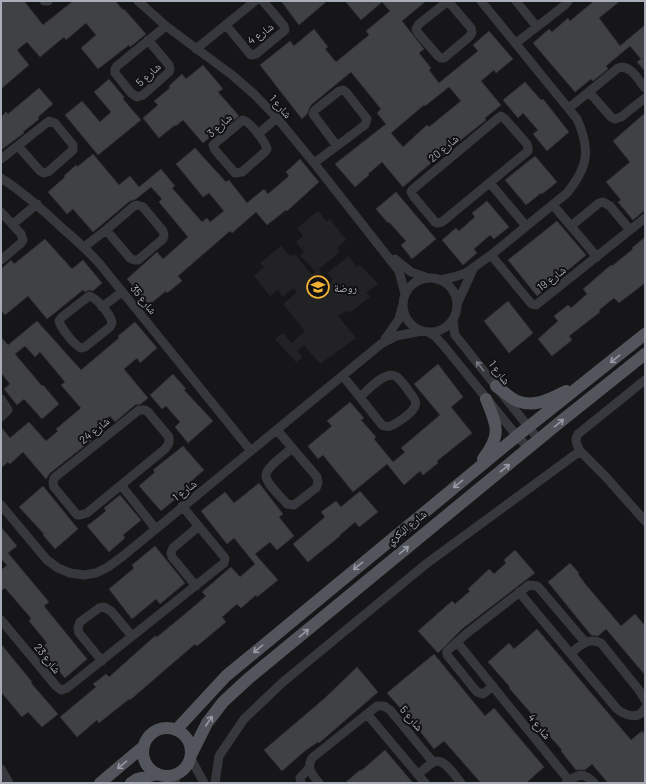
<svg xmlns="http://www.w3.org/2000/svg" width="646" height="784" viewBox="0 0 646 784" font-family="Barlow,'Noto Naskh Arabic',sans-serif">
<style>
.built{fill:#222225}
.building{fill:#404145;stroke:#303034;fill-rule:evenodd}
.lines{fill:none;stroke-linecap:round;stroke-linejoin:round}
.minor{stroke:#37383d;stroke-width:9}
.major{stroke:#53555c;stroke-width:12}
.oneway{stroke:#979ba6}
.oneway2{stroke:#757881}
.labels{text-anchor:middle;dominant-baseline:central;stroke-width:4;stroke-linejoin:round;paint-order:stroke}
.street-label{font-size:11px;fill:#a8adb8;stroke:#111113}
.poi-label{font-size:11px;fill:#a8adb8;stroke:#111113;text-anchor:start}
</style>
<rect width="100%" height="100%" fill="#161618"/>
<path class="built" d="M318,211L327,222L330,219L346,240L337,248L340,252L319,269L321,273L317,276L326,287L333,280L327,273L349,256L357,267L360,265L378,284L366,293L370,297L349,313L346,311L338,316L356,338L320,364L304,345L297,351L303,357L296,362L275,339L283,333L292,343L305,331L283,304L297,292L293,288L283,297L278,290L270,296L254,276L264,267L260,263L281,246L290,256L295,254L311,274L316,272L300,255L304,252L296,242L303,236L297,228Z"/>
<path class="building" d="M1,1H24L43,25L73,1H115L123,10L124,9L146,34L130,47L129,45L98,69L81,48L96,35L86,23L66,40L64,37L40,57L27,42L17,50L29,65L1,89Z
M281,1H327L299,25Z
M345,1H426L402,21L424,49L419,53L431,68L429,70L439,83L478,51L473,45L489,31L513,59L496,73L494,70L481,81L501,105L485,118L486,120L442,155L438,151L427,159L431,163L403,187L382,162L368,174L369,175L355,187L335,164L386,124L377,113L381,109L351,72L311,105L307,114L302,119L260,65L290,41L294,46L314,29L328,47L325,49L336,62L369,35L366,31L390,11L382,2L361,20ZM449,87L461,101L429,127L427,125L403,147L391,133L424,105L425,106Z
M594,1H620L599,18L620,46L645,25V71L637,62L641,59L630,46L606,66L608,69L593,81L591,79L575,92L533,43L549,29L552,32L568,18L570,21Z
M203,65L223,89L218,92L239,116L227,126L225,125L203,143L183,120L176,126L175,125L159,138L143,118L158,105L154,101L170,88L169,86L182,74L186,79Z
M109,79L124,97L123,99L141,120L98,155L65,115L82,101L100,122L111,112L94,92Z
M525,82L541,100L543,99L569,132L547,151L533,134L538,130L523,113L518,118L503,100Z
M39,88L53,104L38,117L39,119L23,132L24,133L1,150V117L6,112L8,114Z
M645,113V210L633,220L618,202L621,200L606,182L630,162L613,141Z
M195,148L226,182L229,180L247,203L264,189L268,194L289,176L286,172L300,159L319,182L287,211L286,210L267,225L256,212L232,233L230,231L178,276L182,281L167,293L166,291L149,305L127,279L157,252L163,259L188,237L159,202L162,199L151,187L136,199L130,201L93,232L73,209L67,214L48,192L65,177L64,176L76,165L77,167L93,154L119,185L130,176L139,187L161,169L175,186L172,188L202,222L207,218L210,222L224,211L209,193L203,197L176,164Z
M535,156L557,182L542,194L541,193L526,205L505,180Z
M396,192L436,239L412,259L401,245L406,241L389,222L388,223L376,209Z
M487,201L509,227L494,239L490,235L474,249L477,253L463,265L442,240L456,228L459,231L475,217L472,213Z
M557,221L586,255L537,296L508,260Z
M645,237V283L619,303L614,298L599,310L600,312L569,336L572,340L552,356L538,339L558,321L554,316L568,305L571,308L587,294L583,289L611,265L612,266L633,249L632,248Z
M45,239L72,269L83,260L102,283L93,291L89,290L85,292L83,290L47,319L28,296L5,315L1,310V269L11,260L14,264Z
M508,301L533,333L509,353L484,321Z
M37,321L81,370L119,338L118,336L135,322L157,348L140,363L137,358L124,369L148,398L141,404L135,405L115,422L110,416L88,435L92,440L50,473L46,479L23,452L10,464L8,462L1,468V427L10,438L29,422L46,441L58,431L56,429L81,408L61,385L65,382L40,352L35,357L25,346L15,354L42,386L43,385L59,404L42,419L24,399L17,405L4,389L10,384L1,373V337L8,345Z
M438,364L463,397L451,407L472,433L437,461L438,463L423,475L420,471L404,485L387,464L353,492L323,455L318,459L308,446L332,426L327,421L350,402L364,418L361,420L376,437L374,439L393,462L405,452L401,448L440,415L414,384Z
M173,374L186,389L184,390L213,421L188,443L175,427L180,422L166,406L162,409L150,395Z
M183,446L204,470L188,484L190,487L161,511L139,486L155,472L153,470Z
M259,483L283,514L279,517L294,536L277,550L270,542L255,554L278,580L257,597L256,595L241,608L237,604L222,617L226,622L197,646L195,644L130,700L129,699L99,723L97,720L77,737L60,717L96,687L93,684L106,674L109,677L155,636L157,637L191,609L206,596L202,592L231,567L240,577L255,564L234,538L227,544L201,511L225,492L234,503Z
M43,486L78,529L55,549L43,535L44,534L19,507Z
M360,491L378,512L359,527L355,522L340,535V536L308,562L293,544L325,517L321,512L336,501L341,507Z
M120,495L141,520L123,535L125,538L109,552L87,526L106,511L104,508Z
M1,527L17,546L8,553L49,602L44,606L87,659L65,678L40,649L47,643L29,621L31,618L5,588L1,591V570L7,565L1,559Z
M155,546L185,583L160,604L156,599L132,619L109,589L134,568L132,565Z
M515,550L535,573L462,629L438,653L418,631L452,601L455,604L470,591L468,589L489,569L494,574L506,563L504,560Z
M570,563L579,573L578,574L586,585L621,626L635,614L645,626V675L606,629L598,636L591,635L548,582Z
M537,629L631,740L642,731L645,735V783H608L592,764L585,770H576L561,751L562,750L530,714L531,713L509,688L510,687L488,662L509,643L514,649Z
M1,644L32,682L31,683L58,714L42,727L28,712L22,717L1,692Z
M434,654L485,716L494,708L544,767L526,783H481L444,741L434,749L415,725L387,693Z
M357,667L378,692L319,743L318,742L306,750L282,771L264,750L325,698Z
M385,750L413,783H345L360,770L361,771Z"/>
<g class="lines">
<path class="minor" d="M44,1H48
M138,1L166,26L232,75L254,94L277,118L314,163L399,271L405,294
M448,1L471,28L472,33L469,37L444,58H441L438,56L418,33L416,29L419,24Z
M516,1L537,27
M226,25L249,53L251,55L256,54L285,30L284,26L263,1
M148,40L169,65L170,69L169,72L143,95L137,97L131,93L115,73V69L117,66L166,26
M516,43L565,5L568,1
M196,49L255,1
M589,92L611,117L615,119L621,117L645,98
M569,108L618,68C631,64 638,80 645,88
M501,116L505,119L527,144L528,147V151L442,222L437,223L435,222L414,197L411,192L412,190L498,118Z
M243,120C250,122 265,141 267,149L265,152L242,172L235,173L215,150L213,145Z
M258,134L277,118
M1,159L49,121L55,123L73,145V150L48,172L44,173L40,171L18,146
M314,163L365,125L367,119L346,92L343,90L339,91L315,110L313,114L337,146
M1,178C23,192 42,209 61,227C74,238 87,250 99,263L251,451
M490,183L526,226
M137,205L143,207L163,231L164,235L163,239L138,260H134L130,258L106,230L134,206Z
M553,205L597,257
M1,212L21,234L23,240L21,243L1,260
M13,224L37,204
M571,226L599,203L603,202L610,206L630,230
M84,247L106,230
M491,255L529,301L532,304L536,305L645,218
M395,259L411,272L428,278
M403 305a27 27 0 1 1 54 0a27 27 0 1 1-54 0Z
M439,280L454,277L466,273L491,255L567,193C588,167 591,150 577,119L481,1
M89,296C97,298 111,315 112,323L110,327L85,347L81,348C74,345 61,328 59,321L62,317Z
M457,304L474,267
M102,307L122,292
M454,317L453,322L455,335L539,440
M428,332L435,336L444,346L517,436L529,448
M385,339L399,319L402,307
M343,376L382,425C386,427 389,427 393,425C401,420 419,410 415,400C410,393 404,383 397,377C386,369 368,390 360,397
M1,399L8,410L1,417
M139,410H145L148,412L169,437V443L165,449L87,513L80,515H77L54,487L53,482L54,478Z
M277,430L317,477L318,483L316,488L294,505L287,504C282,498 266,483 266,476C265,468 286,454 292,448
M580,451L605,476L645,521
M121,485L155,528
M1,505L47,560L58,568L70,573L84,575L96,573L108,567L123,556L381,344L396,336L422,331
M196,586L172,557L171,553L173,548L199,526
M519,592L617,709C626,716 639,720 645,708
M1,620L56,686L61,690L67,688L224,563L225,558L182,506
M457,642L571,783
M571,653C581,645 588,637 601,643L639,690L645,700
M102,661L79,633L78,628L80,622L99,608L104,607L111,611L132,636
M493,686L483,694L477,692L447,655V651L466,634L529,585L537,586L540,589L585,642
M367,714L425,783
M190,757L204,783
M1,769L9,783
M418,774C423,771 428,765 434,762C444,757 455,776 461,783
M162,776L176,783
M215,783L219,756L244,719L283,682L426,564L580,451C577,445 574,440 578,434L645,380
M301,783L300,778L309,768
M319,783C312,774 306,769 312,758L377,706H384L390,710L433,762
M566,783C576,775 584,771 594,783"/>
<path class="major" d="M496,386C503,391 510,398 517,401C535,408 550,399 566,391
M483,459C502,434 497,426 486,399
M143 752a24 24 0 1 1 48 0a24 24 0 1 1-48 0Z
M176,730L226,676L517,436L645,334
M191,755L207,723L223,702L249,678L560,422L645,354
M100,783L144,746
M131,783L137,779L158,774"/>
</g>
<defs><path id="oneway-shaft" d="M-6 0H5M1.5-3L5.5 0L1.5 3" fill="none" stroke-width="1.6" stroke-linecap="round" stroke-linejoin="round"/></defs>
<g class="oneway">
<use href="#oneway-shaft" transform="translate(615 359) rotate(141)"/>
<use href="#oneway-shaft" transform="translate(559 423) rotate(-39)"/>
<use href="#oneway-shaft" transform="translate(505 468) rotate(-39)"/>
<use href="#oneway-shaft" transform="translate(458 484) rotate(141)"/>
<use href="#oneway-shaft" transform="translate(404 550) rotate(-39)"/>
<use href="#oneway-shaft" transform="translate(358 566) rotate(141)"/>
<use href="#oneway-shaft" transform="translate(304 633) rotate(-39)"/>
<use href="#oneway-shaft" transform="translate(258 649) rotate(140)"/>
<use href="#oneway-shaft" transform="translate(209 721) rotate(-56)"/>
<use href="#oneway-shaft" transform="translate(122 765) rotate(140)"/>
</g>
<use class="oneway2" href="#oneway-shaft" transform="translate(480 366) rotate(-128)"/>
<defs>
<g id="school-ring" transform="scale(1.15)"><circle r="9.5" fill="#111113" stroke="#f2b134" stroke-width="1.5"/><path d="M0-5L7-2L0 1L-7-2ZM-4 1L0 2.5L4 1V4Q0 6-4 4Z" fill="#f2b134"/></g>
</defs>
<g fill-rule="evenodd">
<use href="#school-ring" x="318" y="287"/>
</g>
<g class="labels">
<g class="street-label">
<text transform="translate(260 33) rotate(-35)">شارع 4</text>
<text transform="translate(148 74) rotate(-42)">شارع 5</text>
<text transform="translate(281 106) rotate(48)">شارع 1</text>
<text transform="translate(219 125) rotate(-42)">شارع 3</text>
<text transform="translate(443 148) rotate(-40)">شارع 20</text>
<text transform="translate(551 278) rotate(-38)">شارع 19</text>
<text transform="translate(144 299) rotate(51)">شارع 35</text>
<text transform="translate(500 372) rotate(52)">شارع 1</text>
<text transform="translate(94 430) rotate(-39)">شارع 24</text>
<text transform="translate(184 490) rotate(-38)">شارع 1</text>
<text transform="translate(406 527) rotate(-39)">شارع البكري</text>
<text transform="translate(48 658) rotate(51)">شارع 23</text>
<text transform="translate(412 718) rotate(50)">شارع 5</text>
<text transform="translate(540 726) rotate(51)">شارع 4</text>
</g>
<g class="poi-label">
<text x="334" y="287">روضة</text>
</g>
</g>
<rect width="646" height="784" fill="none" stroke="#a8adb8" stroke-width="4"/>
</svg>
